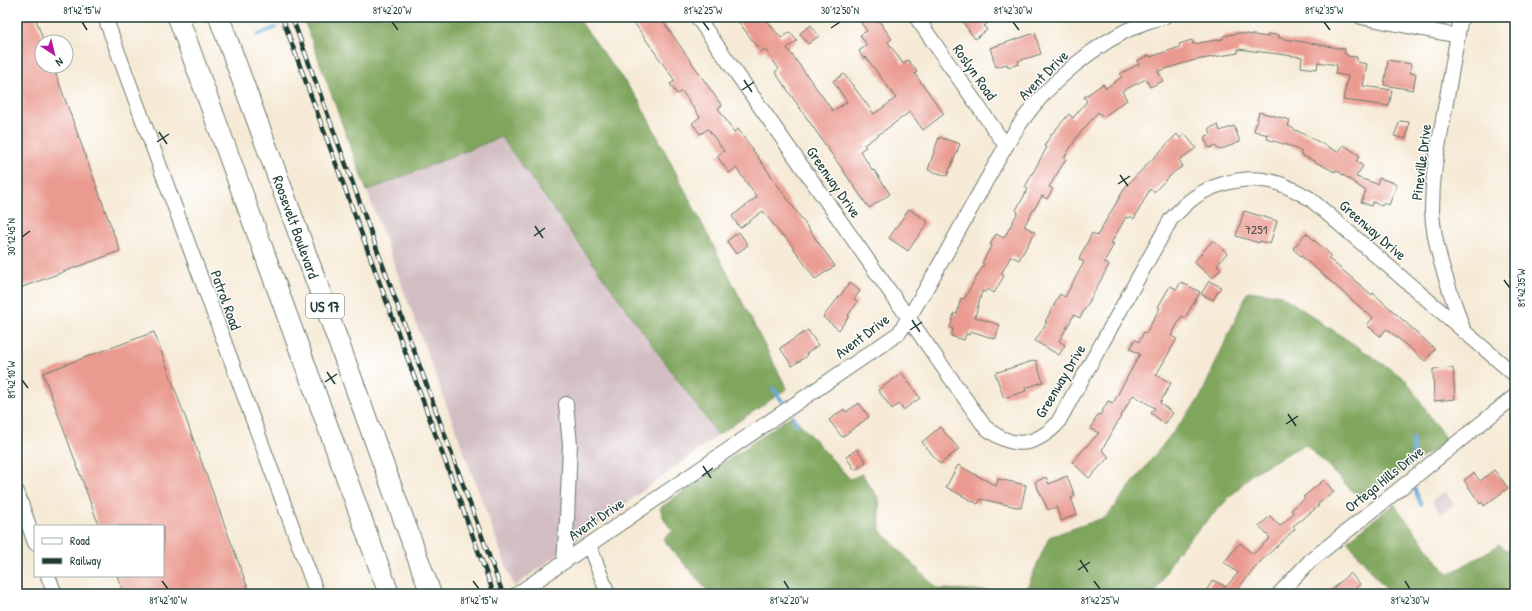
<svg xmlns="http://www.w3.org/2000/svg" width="1532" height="611" viewBox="0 0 1532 611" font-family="'Patrick Hand',sans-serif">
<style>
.industrial{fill:#d2bec2}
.forest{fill:#80a65d;stroke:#507248}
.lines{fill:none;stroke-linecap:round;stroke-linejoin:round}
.stream{stroke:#65a9da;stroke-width:4}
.building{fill:#ea9a8f}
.minor-casing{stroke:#6a7a6d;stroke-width:16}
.highway-casing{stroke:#6a7a6d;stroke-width:22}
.minor{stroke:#fff;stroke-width:14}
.highway{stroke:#fff;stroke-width:20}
.rail-casing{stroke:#1f3d34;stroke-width:4.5}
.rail{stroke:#fff;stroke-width:3;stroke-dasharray:9;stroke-linecap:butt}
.ticks{fill:none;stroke:#1f3d34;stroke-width:1.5}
.labels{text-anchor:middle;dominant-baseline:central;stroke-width:3;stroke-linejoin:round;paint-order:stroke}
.number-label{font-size:13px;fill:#52544b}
.shield{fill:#fff;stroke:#627771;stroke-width:1}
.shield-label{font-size:14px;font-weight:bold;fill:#1f3d34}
.street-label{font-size:15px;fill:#1f3d34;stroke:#fff}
.neatline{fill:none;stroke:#1f3d34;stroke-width:1.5}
.ticks-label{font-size:10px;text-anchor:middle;fill:#1f3d34}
</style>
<rect width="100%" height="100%" fill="#fff"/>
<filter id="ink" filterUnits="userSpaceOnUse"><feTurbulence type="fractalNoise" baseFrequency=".025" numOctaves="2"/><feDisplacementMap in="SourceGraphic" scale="8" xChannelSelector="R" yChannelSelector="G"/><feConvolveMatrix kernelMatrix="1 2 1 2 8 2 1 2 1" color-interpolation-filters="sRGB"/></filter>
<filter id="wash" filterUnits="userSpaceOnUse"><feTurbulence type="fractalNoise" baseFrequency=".012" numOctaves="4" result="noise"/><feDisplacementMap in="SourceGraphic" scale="16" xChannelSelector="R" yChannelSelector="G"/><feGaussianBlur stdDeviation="0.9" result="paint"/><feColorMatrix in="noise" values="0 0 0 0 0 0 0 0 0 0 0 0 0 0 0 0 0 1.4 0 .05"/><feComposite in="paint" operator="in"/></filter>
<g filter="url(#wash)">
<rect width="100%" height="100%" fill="#f6ead6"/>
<path class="industrial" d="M501,137L718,435L514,587L367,191Z
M1445,491L1454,504L1441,514L1432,501Z"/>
<path class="forest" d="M303,17H577L639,101L787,389L718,435L501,137L367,191Z
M1248,291L1281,295L1405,379L1447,441L1359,498L1305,444L1253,473L1176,553L1155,594H710L663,539L673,531L665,521L660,508L792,415L850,479L862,474L879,499L880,530L937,589L1025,592L1049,537L1106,517L1200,398Z
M1394,504L1448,575L1499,545L1515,554V594H1390L1347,541Z"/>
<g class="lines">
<path class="stream" d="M257,35L275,28
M773,388L782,401
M793,417L797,424
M1413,460V439
M1415,490L1421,504"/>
</g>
<g id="blocks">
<path class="building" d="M17,17H35L44,42H42V66H53L120,251L17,289Z
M630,17H660L722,106L718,108L734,132L738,129L835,266L815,279L790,243L783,235L782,236L763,211L740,228L732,216L757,197L736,168L729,173L717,156L724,151L708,129L700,134L692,123L700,117L682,91L677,94L670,84L675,81Z
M735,17H764L781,38L790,32L797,41L787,48L833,111L847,102L833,81L844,74L874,114L896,98L866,57L864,59L859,51L867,45L860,35L867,31L857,17H876L892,39L888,42L903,64L908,60L917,72L915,74L944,114L923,130L910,112L864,145L866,147L860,151L873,171L874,170L890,194L869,208L775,72L779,69L765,49L761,52Z
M959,17H996L984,26L987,30L975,39Z
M811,25L819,36L808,44L800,33Z
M1035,33L1041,54L1018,61L1019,64L1008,67L1007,64L996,67L990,48Z
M1239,33L1268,37V34L1279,35V38L1345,49L1344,53L1347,54V56L1357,57V62L1367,64L1363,86L1392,90L1389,106L1343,100L1348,76L1335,74L1337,65L1318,62L1317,69L1301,67L1302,57L1238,49V53L1195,60L1158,71L1163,81L1150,87L1146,79L1122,91L1127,100L1103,117L1098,112L1077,137L1064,158L1066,159L1049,187L1053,189L1047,199L1042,196L1024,226L1035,232L1019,260L1011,256L1001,274L1004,276L994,293L987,289L985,292L982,291L975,317L1000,325L995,339L971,331L969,335L966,334L964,340L951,336L953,329L950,328L954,313L957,314L961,298L964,299L984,264L982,263L992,245L990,244L996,234L1004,238L1018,212L1016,210L1028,189L1025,187L1047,147L1044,146L1051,135L1069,114L1073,118L1087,101L1084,97L1103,84L1106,88L1122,77L1120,74L1139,64L1137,61L1149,55L1150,57L1180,47L1179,44L1192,40L1193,44L1223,39V36Z
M1388,60L1411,64L1410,73L1416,74L1413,90L1384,85Z
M1259,112L1290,120L1288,126L1338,152L1344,145L1360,156L1356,161L1363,166L1356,177L1377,184L1379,178L1397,184L1389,205L1383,203L1382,206L1373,202L1371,206L1361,202L1366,191L1336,170L1335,172L1300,154L1302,152L1290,146L1267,139L1268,135L1254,131Z
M1400,121L1409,122L1406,139L1394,136Z
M1218,125L1220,131L1234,126L1240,142L1219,150L1215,146L1209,148L1204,137L1211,134L1209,128Z
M1177,134L1180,138L1185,134L1196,148L1179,160L1183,166L1173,173L1154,192L1150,189L1134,219L1130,216L1128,218L1126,217L1111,243L1114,244L1104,262L1109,265L1080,318L1074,315L1059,341L1065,345L1059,355L1035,341L1047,322H1045L1060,294L1065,297L1084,262L1079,259L1092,233L1097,236L1126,186Z
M939,137L960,144L947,176L928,170Z
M909,209L928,222L908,251L889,238Z
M1244,211L1277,221L1270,244L1260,241L1259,243L1236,236Z
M739,232L748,245L736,254L727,241Z
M1306,233L1331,255L1328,258L1372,295L1373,293L1435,349L1425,361L1387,329L1380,336L1367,325L1373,318L1293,249Z
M1213,240L1227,253L1217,265L1221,269L1212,278L1194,262Z
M1209,281L1221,287L1213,300L1201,294Z
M1181,282L1200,292L1185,318L1182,316L1171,336L1177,339L1156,375L1171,383L1160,403L1173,413L1165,424L1151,413L1155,408L1133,395L1102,450L1109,457L1089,478L1072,462L1099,433L1090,429L1098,414L1100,415L1108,401L1113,403L1140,354L1130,349L1135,339L1139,342L1144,332L1146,333L1160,308L1158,307L1170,286L1177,289Z
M850,283L860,291L854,299L858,302L848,315L849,316L839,330L823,317Z
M808,330L818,345L806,354L807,356L792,366L780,348Z
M154,332L250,594H124L117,576H163V526H99L43,373Z
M1036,360L1043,382L1025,388L1026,391L1004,398L995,373Z
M1453,368L1455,399L1434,401L1433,369Z
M902,373L920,398L903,410L899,404L892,409L878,390Z
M859,403L869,417L842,437L829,420L844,409L846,412Z
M940,427L959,449L940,464L922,442Z
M857,449L866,462L855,470L846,457Z
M958,465L996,486L998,479L1026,485L1021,508L981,499L978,504L946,487Z
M1494,470L1508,488L1484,506L1482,502L1480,504L1464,480L1474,473L1480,481Z
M1067,476L1075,496L1071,498L1077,514L1061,521L1056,507L1048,510L1035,482L1046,477L1049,484Z
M1324,480L1334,492L1317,505L1319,506L1293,526L1295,529L1260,562L1240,586L1235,593L1237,594H1204L1213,580L1226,587L1238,573L1224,562L1240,543L1253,554L1270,538L1259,526L1270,516L1280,526L1294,513L1291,510L1305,499L1303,497Z
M1350,573L1360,584L1350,594H1327Z"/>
</g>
</g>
<g filter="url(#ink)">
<use href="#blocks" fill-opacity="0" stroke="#6a7a6d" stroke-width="1"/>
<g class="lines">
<g class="minor-casing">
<path id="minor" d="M105,17L317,594
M697,17L985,427C1011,449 1033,448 1057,424L1171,219C1176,214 1181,209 1186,204C1207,185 1242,175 1270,181C1284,184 1297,191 1309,198L1515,375
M916,17L1006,146
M1361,17L1458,36
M1461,17L1435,165C1433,180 1432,195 1432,211C1434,252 1451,292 1464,332
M17,492L35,543
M589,545L608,594
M564,562L567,519L570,445L566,404
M48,576L55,594
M517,594L899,333C927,290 951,244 976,199C991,173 1005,145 1022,121C1049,82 1097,42 1141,24C1148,21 1156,19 1164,17
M1279,594L1310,561L1515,396"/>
</g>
<g class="highway-casing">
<path id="highway" d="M178,17L389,594
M219,17L431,594"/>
</g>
<use href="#minor" class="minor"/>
<use href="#highway" class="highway"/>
<g class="rail-casing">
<path id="rail" d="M282,17L494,594
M292,17L503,594"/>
</g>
<use href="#rail" class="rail"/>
</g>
</g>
<path class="ticks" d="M82,22L87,30M392,22L398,30M703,22L709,30M1013,22L1019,30M1324,22L1330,30M831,28L840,22M744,80L752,92M742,90L754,82M159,132L167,144M157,142L169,134M1120,175L1128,186M1118,184L1130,176M535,226L543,238M534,236L545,228M22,237L30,231M1504,280L1510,288M912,320L920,332M910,330L922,322M327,372L335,384M22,380L28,388M325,382L337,374M1288,414L1296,426M1286,424L1298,416M703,466L711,478M702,476L713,468M1080,560L1088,572M1078,570L1090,562M162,581L168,589M473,581L479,589M784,581L789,589M1094,581L1100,589M1405,581L1410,589"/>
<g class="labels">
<g class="number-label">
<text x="1256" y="229">7251</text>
</g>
<rect class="shield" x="306" y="294" width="38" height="24" rx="3"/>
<g class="shield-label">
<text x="325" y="306">US 17</text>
</g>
<g class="street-label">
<text transform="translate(975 72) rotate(55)">Roslyn Road</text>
<text transform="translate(1043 75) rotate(-45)">Avent Drive</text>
<text transform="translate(1421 162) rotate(-83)">Pineville Drive</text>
<text transform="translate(834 182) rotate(55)">Greenway Drive</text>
<text transform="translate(296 227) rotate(70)">Roosevelt Boulevard</text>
<text transform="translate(1373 230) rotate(41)">Greenway Drive</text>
<text transform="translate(226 300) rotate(70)">Patrol Road</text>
<text transform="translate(862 336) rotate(-37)">Avent Drive</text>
<text transform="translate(1060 381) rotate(-59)">Greenway Drive</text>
<text transform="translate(1384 479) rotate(-39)">Ortega Hills Drive</text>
<text transform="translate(596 519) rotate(-34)">Avent Drive</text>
</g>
</g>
<rect width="1532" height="611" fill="none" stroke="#fff" stroke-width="44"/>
<rect x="34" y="525" width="130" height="52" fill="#ffffff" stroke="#a5b1ae"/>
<rect x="42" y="538" width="20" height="6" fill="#ffffff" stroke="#a5b1ae"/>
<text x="70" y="545" font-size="12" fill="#1f3d34">Road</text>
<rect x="42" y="558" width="20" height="6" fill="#1f3d34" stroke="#a5b1ae"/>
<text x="70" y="565" font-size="12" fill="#1f3d34">Railway</text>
<g transform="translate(54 54) rotate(145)"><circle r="19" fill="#ffffff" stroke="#a5b1ae"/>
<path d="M0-3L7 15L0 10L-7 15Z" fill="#b5179e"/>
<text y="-6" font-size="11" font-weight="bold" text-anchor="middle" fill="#1f3d34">N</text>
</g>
<rect x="22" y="22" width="1488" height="567" class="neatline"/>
<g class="ticks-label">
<text x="82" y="14">81°42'15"W</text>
<text x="392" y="14">81°42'20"W</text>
<text x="703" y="14">81°42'25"W</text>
<text x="840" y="14">30°12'50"N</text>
<text x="1013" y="14">81°42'30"W</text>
<text x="1324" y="14">81°42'35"W</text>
<text transform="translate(11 237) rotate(-90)" y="4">30°12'45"N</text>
<text transform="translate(1521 288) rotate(-90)" y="4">81°42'35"W</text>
<text transform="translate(11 380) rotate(-90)" y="4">81°42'10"W</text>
<text x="168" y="604">81°42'10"W</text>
<text x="479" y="604">81°42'15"W</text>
<text x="789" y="604">81°42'20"W</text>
<text x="1100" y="604">81°42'25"W</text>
<text x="1410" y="604">81°42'30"W</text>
</g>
</svg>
